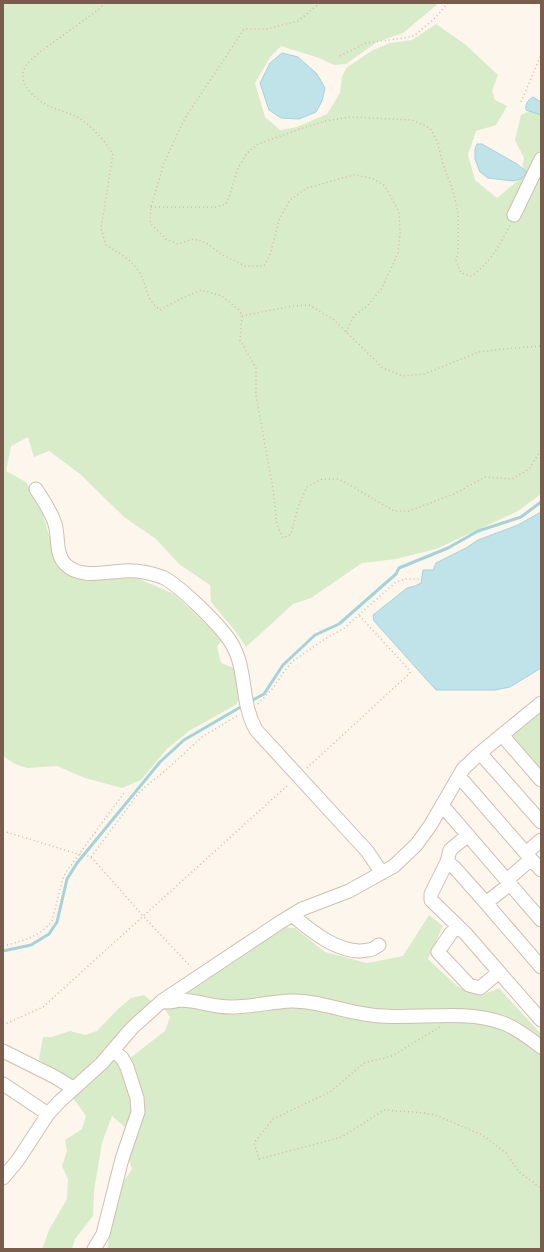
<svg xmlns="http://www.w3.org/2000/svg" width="544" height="1252" viewBox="0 0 544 1252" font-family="'Work Sans',sans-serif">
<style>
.green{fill:#d8ecc9}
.water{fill:#bfe3e8;stroke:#a5d3da}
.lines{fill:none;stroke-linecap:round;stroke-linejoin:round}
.stream{stroke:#a5d3da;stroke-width:3}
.minor-casing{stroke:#d1beb0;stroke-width:15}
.path{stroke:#d9b8a5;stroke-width:1.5;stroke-dasharray:1 3;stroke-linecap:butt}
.minor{stroke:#fff;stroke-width:13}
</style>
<rect width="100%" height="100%" fill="#fdf6ec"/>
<path class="green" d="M3,3H439L403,33L377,42L346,64L334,65L319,58L281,46L271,56L255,83L265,117L280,130L297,127L327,114L340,93L342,77L346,68L373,50L390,43L412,40L436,24L466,45L498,75L492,91L495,100L507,106L496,125L476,131L468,155L475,180L497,198L521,178L524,158L515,140L521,115L541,105V494L518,511L436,549L396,559L362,563L311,598L293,604L246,647L236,632L211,602L210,585L179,564L156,539L124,517L80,474L49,451L34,457L28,437L11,446L6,471L26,482L41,509L60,570L82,579L137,578L174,594L222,639L217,647L221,663L236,669L240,691L237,704L189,731L167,749L141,780L122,788L85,778L57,766L27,768L15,764L3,756Z
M541,709V774L513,740L514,728Z
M429,915L443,926L428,959L457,986L480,996L499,988L541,1034V1249H107L109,1238L122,1184L132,1169L128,1157L134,1135L112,1116L102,1143L94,1191L93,1216L75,1239L72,1249H42L49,1230L67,1199L68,1179L62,1166L67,1151L65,1140L82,1129L86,1116C72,1096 57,1076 39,1059L43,1037H52L70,1031L85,1035L97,1031L116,1011L131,998L144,995L151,1001L130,1021L120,1050L130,1058L165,1031L170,1017L163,1007L278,927L295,928L325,952L367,963L403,956Z"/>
<path class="water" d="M282,53L298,57L317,74L325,88L322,101L316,112L299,119L281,118L269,110L260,83L270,63Z
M533,97L541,102V115L526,110C525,104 528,100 533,97Z
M477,144H482L517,164L527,172L521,179L513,181L488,178L480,172L475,159V149Z
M541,512V668L510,687L495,690H436L374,621L373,615L407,588L415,586L421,583L423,570H433L436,563L466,548L478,540L518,525Z"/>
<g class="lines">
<path class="stream" d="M249,702L264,694L283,665L315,635L339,624L396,574L399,568L448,548L478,531L521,517L541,502
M3,951L31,945L49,934L57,922L67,879L77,863L160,762L184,740L244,705"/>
<g class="minor-casing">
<path id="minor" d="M514,215L541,159
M36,489C43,500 51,511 55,524C59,537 55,553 65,564C80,579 104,572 123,571C135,570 151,573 162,577C178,584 213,619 225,634C250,664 238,698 256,730L367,851L382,873
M502,735L541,780
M480,753L541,822
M458,778L464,782L531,859
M441,807L447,811L541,920
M526,853L541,840
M447,862L450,850L468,835
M507,880L531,859L541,870
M510,884L486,903L541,967
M486,903L454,867L447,862L431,894V900L466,934L499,972
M292,915C311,931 341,956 368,950C372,950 376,947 379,945
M458,926L451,933L438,952L469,985L480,988L499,972L541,1020
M162,1001C169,1004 175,1000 182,1000C199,1001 214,1007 230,1007C251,1007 270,1002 291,1001C316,1000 344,1012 371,1015C414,1021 460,1008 503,1023C517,1028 529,1038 541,1047
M3,1051L55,1077L73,1088
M3,1084L48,1114
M3,1178L18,1160L48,1114L59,1102L102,1063L132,1028L162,1001L279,923L302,909L349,891L394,866L416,845L430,826L463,769L480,753L541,703
M94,1249L103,1234L122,1159L138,1112L137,1098L127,1067L122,1058L114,1051"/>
</g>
<path class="path" d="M105,3L98,10L40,52C34,57 24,65 23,73C21,86 35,98 45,104C56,111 72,112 82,120C94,129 106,142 113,154L101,228L106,245C119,253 134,261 141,275C149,290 144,297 160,310L180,299L201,290L222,296L239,310L242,316L240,340L256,368V395L273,489L277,525L283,538L291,534L298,507L307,487L322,479H339L394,511H409L454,494L485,477L512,479L529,469L541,450
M296,3H305
M320,3L298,21L267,29H244L185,118L164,163L151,207L150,223L166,239L178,244L193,239L205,242L221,254L245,266H264L270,255L279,220L290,200L307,188L354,175L372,178L385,186L399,212L400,233L398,253L382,288L367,306L354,316L346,332
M340,56L366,43L404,38L414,36L435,18L448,3
M521,102L541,55
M151,207H216L226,204L229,197L238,168L247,153L258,144L300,129L326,121L350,117L412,120L430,128L437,141L443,164L453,191L458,213V252L456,261L461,273L471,276C489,265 501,243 510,225
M242,316L292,306L309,305L333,319L383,368L403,376L424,374L479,352L503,349L541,346
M258,704L273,688L285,670L293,661L328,637L343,629L396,582L406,579H419
M307,768L410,673V671L359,615
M3,831L78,854L88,856L93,859L143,916L191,967
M91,857L137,795L146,786L165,771L203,736L237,716
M3,946C22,941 40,937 52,921L63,878L66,872L124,793
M3,1025L43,1007L289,784
M440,1027L392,1056L364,1063L330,1092L273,1119L254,1143L259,1159L342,1137L384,1110L425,1113L438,1116L482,1135L506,1153L519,1172L541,1188"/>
<use href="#minor" class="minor"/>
</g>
<rect width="544" height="1252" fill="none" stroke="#7a5c4d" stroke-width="8"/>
</svg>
